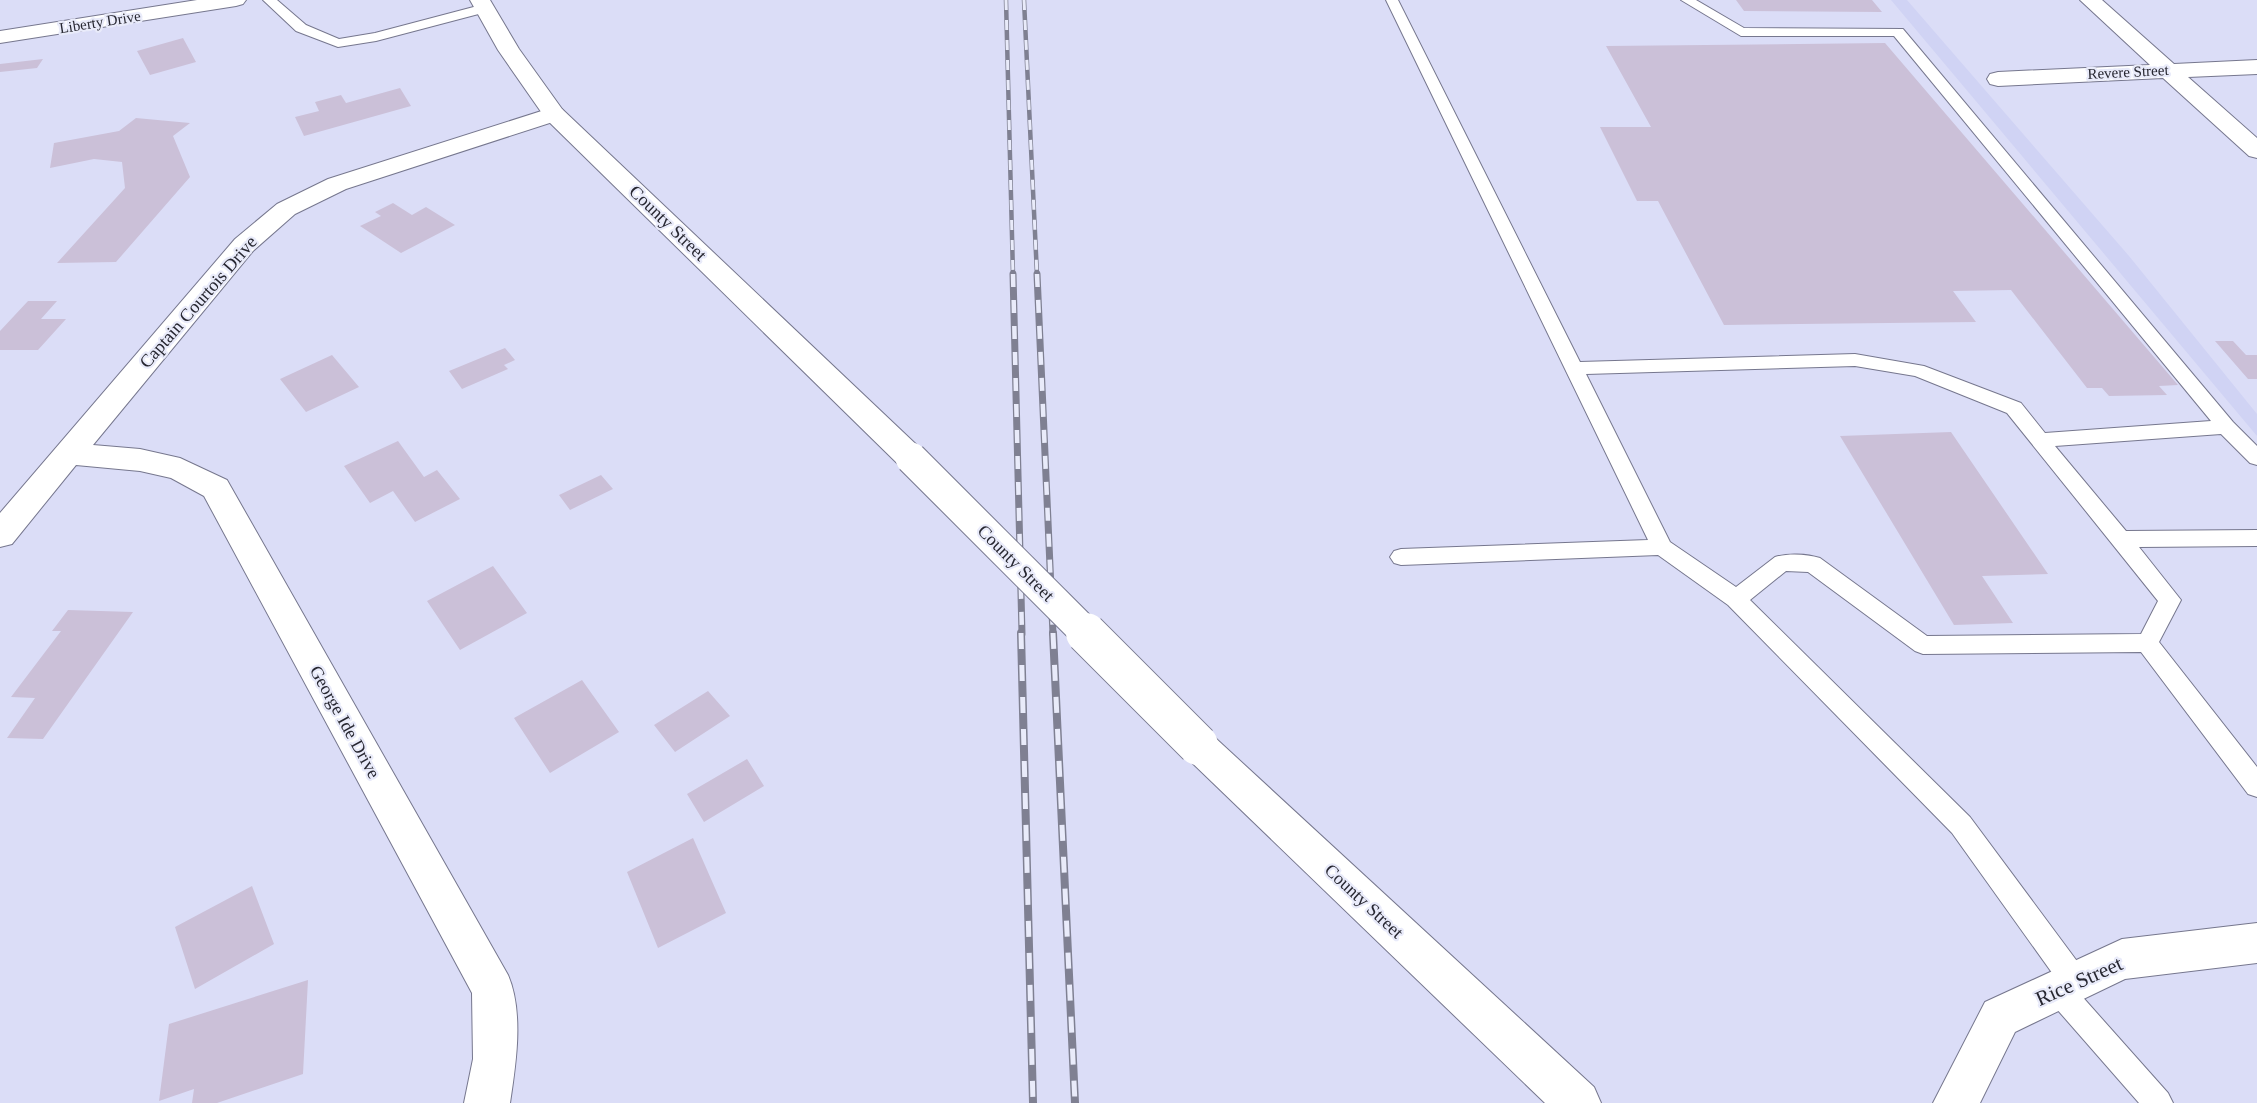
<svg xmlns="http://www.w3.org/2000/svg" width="2257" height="1103" viewBox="0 0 2257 1103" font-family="'Times New Roman',serif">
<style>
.built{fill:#d0d3f4}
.building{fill:#cbc0d8}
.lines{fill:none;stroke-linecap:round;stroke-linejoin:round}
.lane-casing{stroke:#76778e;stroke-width:2}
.street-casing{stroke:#76778e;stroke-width:2}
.secondary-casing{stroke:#76778e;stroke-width:2}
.lane{fill:#fff;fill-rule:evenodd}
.street{fill:#fff;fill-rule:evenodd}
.secondary{fill:#fff;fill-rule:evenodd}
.rail-far2-casing{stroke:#7f8092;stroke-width:4.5}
.rail-far1-casing{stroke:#7f8092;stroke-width:7}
.rail-casing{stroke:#7f8092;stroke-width:8}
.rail-far2{stroke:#e9ebfa;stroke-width:3;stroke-dasharray:10;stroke-linecap:butt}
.rail-far1{stroke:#e9ebfa;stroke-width:4.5;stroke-dasharray:13;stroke-linecap:butt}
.rail{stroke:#e9ebfa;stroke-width:5;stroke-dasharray:16;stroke-linecap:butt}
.secondary-bridge-far1-casing{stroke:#76778e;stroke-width:33;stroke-linecap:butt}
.secondary-bridge-casing{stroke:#76778e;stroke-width:42;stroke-linecap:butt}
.secondary-bridge-far1{stroke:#fff;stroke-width:31}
.secondary-bridge{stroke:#fff;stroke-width:40}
.labels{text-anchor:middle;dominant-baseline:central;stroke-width:4.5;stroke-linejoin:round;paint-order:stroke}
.far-street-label{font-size:15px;fill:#272731;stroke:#e9ebfa}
.street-label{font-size:18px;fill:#272731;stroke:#e9ebfa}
.near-street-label{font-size:21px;fill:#272731;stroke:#e9ebfa}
</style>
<rect width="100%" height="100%" fill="#dbddf7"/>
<path class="built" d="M1891,0H1907L2129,256L2257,414V436Z"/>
<path class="building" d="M1736,0H1872L1882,12L1744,11Z
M183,38L196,62L150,75L137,51Z
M1885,43L2178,385L2159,386L2167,395L2109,396L2102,388H2087L2011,290L1953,291L1976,322L1724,325L1658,201H1637L1600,127H1651L1606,46Z
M43,59L37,68L0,72V64Z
M400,88L411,106L304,136L295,117L319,111L315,102L341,95L346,103Z
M136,118L190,123L173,136L190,177L116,262L57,263L125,188L122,162L94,159L50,168L54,143L119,131Z
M393,203L412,215L426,207L455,225L401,253L360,226L381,216L375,212Z
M28,301H57L41,319H66L38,350H0V331Z
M2215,341H2233L2246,355H2257V379H2248Z
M505,348L515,360L504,365L508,369L462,389L449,371Z
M332,355L359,387L306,412L280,379Z
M1951,432L2048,574L1982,576L2013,623L1954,625L1840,436Z
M398,441L424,477L437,470L460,499L415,522L393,491L370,503L344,466Z
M601,475L613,489L570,510L559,495Z
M493,566L527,613L460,650L427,601Z
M68,610L133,612L43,739L7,738L35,698L11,697L61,631H52Z
M582,680L619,732L550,773L514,718Z
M708,691L730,716L675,752L654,725Z
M747,759L764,786L704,822L687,794Z
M693,838L726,913L658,948L627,872Z
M252,886L274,944L195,989L175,927Z
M308,980L303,1074L217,1103H192L194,1089L159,1101L169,1024Z"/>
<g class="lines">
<g class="lane-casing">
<path id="lane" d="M263,0H277L306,25L339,39L375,33L485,4L492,8L490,11L376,41L338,47L296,31Z
M1386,0H1398L1580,362L1855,354L1924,366L2021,403L2045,433L2211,421L1894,36H1741L1681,0H1696L1744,28L1903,29L2233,422L2257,446V465L2250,463L2221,434L2055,446L2126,531L2257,530V546L2139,547L2181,600L2159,642L2257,767V797L2248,794L2141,652L1923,654L1915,651L1808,572L1786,571L1750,600L1970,817L2085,972L2089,981L2085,990L2079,993L2168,1093L2173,1103H2139L2048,999L2044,989L2048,979L2055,977L1952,833L1728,605L1658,555L1401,565L1394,563L1390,557L1394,551L1401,549L1648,540ZM1855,366L1915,376L2007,413L2158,601L2141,634L1927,636L1820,558C1807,554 1788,553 1775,557L1736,587L1670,542L1586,374Z"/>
</g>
<g class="street-casing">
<path id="street" d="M197,0H246L243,4L236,6L0,43V31Z
M2080,0H2102L2174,64L2257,60V74L2188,77L2257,138V158L2249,156L2163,78L1998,86L1990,84L1987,79L1990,74L1998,72L2150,65Z
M554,107L562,109L565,114L562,119L346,189L295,214L253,251L93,445L140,449L180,458L227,480L508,975C524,1012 516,1064 510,1103H464L473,1059L472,993L204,496L171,478L140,471L76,465L12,544L0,547V513L235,239L277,204L328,179Z
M2257,923V963L2125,979L2015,1032L1980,1103H1933L1985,1002L2122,939Z"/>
</g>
<g class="secondary-casing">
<path id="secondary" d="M470,0H490L519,49L562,109L922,450L926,458L922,466L911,469L900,466L546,119L498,50Z
M1198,729L1211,734L1594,1087L1601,1103H1545L1185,756L1179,745L1185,734Z"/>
</g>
<use href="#lane" class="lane"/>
<use href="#street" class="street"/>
<use href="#secondary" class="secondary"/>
<g class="rail-far2-casing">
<path id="rail-far2" d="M1006,0L1013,275
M1024,0L1037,275"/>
</g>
<g class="rail-far1-casing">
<path id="rail-far1" d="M1013,274L1022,634
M1037,274L1053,634"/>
</g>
<g class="rail-casing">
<path id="rail" d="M1021,633L1033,1103
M1053,633L1075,1103"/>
</g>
<use href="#rail-far2" class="rail-far2"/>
<use href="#rail-far1" class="rail-far1"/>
<use href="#rail" class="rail"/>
<g class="secondary-bridge-far1-casing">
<path id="secondary-bridge-far1" d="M911,458L1087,634"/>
</g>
<g class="secondary-bridge-casing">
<path id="secondary-bridge" d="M1086,633L1198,745"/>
</g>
<use href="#secondary-bridge-far1" class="secondary-bridge-far1"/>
<use href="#secondary-bridge" class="secondary-bridge"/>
</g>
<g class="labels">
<g class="far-street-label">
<text transform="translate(100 22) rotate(-9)">Liberty Drive</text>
<text transform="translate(2128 72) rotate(-3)">Revere Street</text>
</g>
<g class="street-label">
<text transform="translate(668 223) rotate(44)">County Street</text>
<text transform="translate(198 302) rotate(-49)">Captain Courtois Drive</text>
<text transform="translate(1016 563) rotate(45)">County Street</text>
<text transform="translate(345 722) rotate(61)">George Ide Drive</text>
<text transform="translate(1364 901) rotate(43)">County Street</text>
</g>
<g class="near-street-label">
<text transform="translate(2079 981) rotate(-24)">Rice Street</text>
</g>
</g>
</svg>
